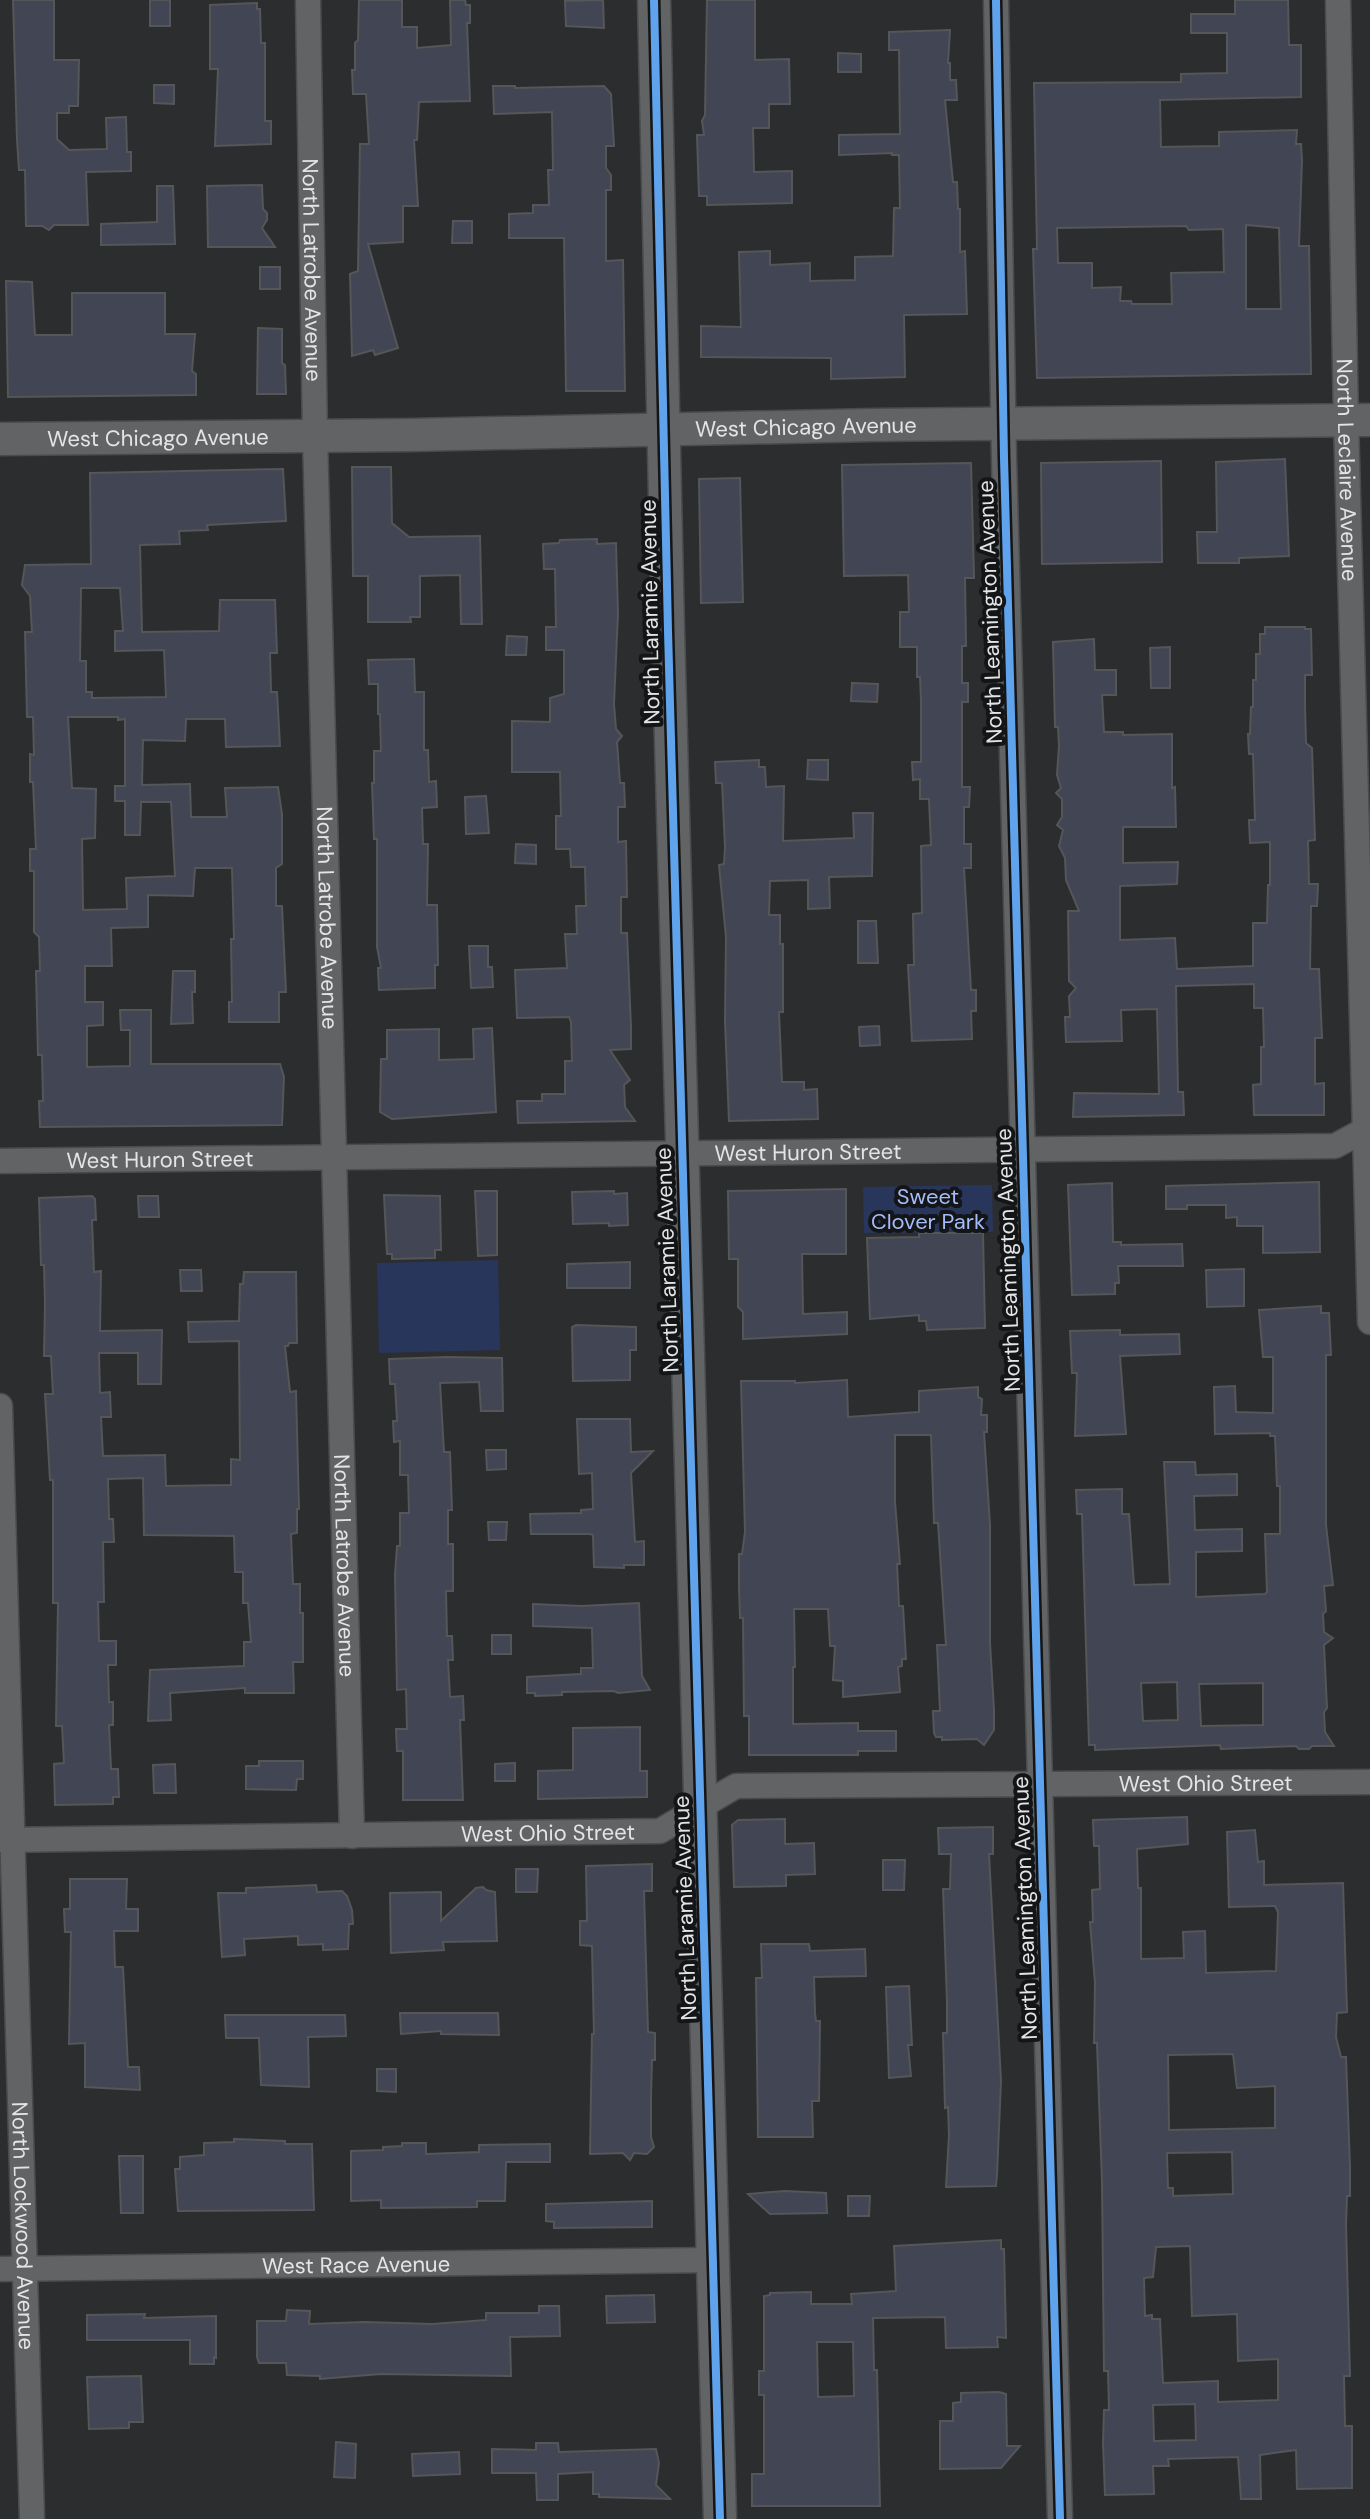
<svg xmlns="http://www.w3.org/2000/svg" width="1370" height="2519" viewBox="0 0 1370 2519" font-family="'DM Sans',sans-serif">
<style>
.green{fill:#29365c}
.building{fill:#424554;stroke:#555657;stroke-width:2;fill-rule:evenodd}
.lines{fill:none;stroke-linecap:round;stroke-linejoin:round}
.street-casing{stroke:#4a4b4d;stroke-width:27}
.secondary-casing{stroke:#4a4b4d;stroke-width:35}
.street{stroke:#626364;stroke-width:24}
.secondary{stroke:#626364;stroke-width:32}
.cycleway-casing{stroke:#141516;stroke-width:13}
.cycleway{stroke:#60a3ed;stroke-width:8}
.labels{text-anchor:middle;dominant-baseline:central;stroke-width:8;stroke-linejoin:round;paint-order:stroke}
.street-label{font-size:22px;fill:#e3e4e6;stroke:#141516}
.park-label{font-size:22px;fill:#a5bcfb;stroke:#141516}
</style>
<rect width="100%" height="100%" fill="#2c2d2f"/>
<path class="green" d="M992,1185L993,1232L864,1233L863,1187Z
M498,1260L500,1350L379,1353L377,1263Z"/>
<path class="building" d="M13,0H54V60H79L78,106H69V113H57V139L69,150L107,149L106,118L126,117L127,152H131V171L86,172L88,225H54L49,230L42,226H26L25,170H19L17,140Z
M150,0H170V26H150Z
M359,0H402V27H417V48L451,45L450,0H465L466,5H470V23H467L470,101L419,102L417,140H414L418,206H403V242L368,244L398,348L375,355L373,350L352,356L350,274L358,271L360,144H369L366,94H353L352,70H355V43L358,40Z
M603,0L604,28L566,26L565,1Z
M707,0H755V60L789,59L790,104H769V128H753L754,172L792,171V203L707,205V196H699L697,135H704L702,121L705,115Z
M1235,0H1288L1289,45H1301V97L1160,100L1161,147L1219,146V132L1297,130L1296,144H1301L1302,160L1299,246H1309L1311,374L1037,378L1033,249H1037L1034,83L1181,82V74L1227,73V33H1191V14H1235ZM1246,225L1279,228L1281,309H1246ZM1186,226L1189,230L1223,229L1224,272L1171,273L1172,304H1132L1131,301H1120L1121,287L1092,288V263H1058L1057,228Z
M257,3V9H260L261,43H265V121H271V144L215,146L218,69H210V5Z
M950,30L948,63H950V80H956L957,100H945L953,182H957L958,209H960V252L965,251L967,314L904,315L905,377L831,379V358L701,357V326L741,327L739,252L770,251V265L810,263V281L855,280V257L893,256L894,208H900L899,155H892V153L839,155V135L900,134L899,50H889V32Z
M838,53L861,54V72H838Z
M154,85H174V104L154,103Z
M493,86H515V88L604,86L611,94L614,146H606V168L611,175V190H606V261L623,260L625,391H566L564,238H509V214L533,213V205H549L548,170H553L552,112L494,114Z
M262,185L263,209L267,213V220L262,228L275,247H208L207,186Z
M157,186H173L175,244L101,245V224L157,222Z
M453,221H472V243H452Z
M260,267H280V289H260Z
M6,281L32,282L35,335H72V293H165V334H195L192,371L196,374V395L8,397Z
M258,328L282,329V363L285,365L286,394H257Z
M1285,459L1289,556L1239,558V563H1198L1197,532H1217L1216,462Z
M1161,461L1162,562L1042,564L1041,463Z
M971,463L974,578H965L966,646H962V683H968V702H962V787H970L969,807H964V844H971V868H964L971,990H976V1011H971L972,1039L912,1041L908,965H914L913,914L922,913L921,846L931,845L929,799H920V779L913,780L912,762H921V700L920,677H917V647H900V612H909L908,575L844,576L842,465Z
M352,467H391L392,523L409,537L480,536L482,624H461L460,575L420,576V617H410L411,622H368V576H353Z
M283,469L286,521L207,525L208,530L179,531L180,544L140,545L142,632L219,631L220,600H275L277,653H270L271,692H277L280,746L226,747L225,719H186L185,741L143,740L142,785L190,784L191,817H227L225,788L278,787L282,814V864L276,868V906H282L286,992H279V1022H229V1002H232L231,939H234L232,868H195L193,896L148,895V927L111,928L112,966H85V1002H103V1025L87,1026V1067L130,1066V1030H121L120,1010H151V1064H280L284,1077L282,1125L40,1127L39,1101H43L42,1055H38L36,971H40L39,937L34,932V871H30V849H36L33,782H30V754L34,755L33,717H27L25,632H32L30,596L22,585L25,565L91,564L90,473ZM81,588H120L123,631H115V651L164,650L166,697L92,698V692H86V661H80ZM68,717H118V720L125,719V786H115V801H125V835H140L141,802H171L175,876L126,878L127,909L83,910L82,839L95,838L96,789L72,788Z
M740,478L743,602L701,603L699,479Z
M597,539V544L616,543L618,613L614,704L616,729L622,736L617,742L620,783H624L625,807H618V842L626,841L627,897H621V933H627L631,1027V1049L610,1050L630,1080L624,1085L625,1107L635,1121L518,1123L517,1101H542V1094H565V1061H572L571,1022L569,1017L517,1018L515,970L567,968L565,934H577L576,906H586L585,867H571L570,849H556V816H561L560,772H512V721L550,722V698L564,694V650H546V627H556L555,569H544L543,544L559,543L560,540Z
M1265,627H1305V629H1311L1312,675H1305V706L1306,743L1312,748L1315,840L1308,841L1309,884H1318L1317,906H1311L1310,969H1319L1322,1038H1315V1084L1324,1083V1115H1254L1253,1085L1261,1084V1047H1264L1263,1008H1254V984L1176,986L1178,1092H1183L1184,1115L1073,1117L1074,1093L1159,1094L1157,1009L1121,1010L1122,1041L1066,1042L1065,1017H1070L1069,996L1076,988L1069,981L1068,911H1079L1066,880L1065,858L1059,846L1063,830L1057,825L1062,817V799L1056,793L1061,788L1057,775L1059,746L1058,727H1055L1053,642L1094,639L1095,670H1116V695H1102L1104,732H1123V735L1172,734V788L1175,787L1176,827H1123V863L1178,862L1177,884L1120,886V940L1175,938L1177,969L1253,966V923H1267L1268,885H1270V842L1250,843L1249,820H1255L1253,754H1249L1248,734H1250L1251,707H1253V680H1256V654H1260V634H1265Z
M507,636L527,637L526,655H506Z
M1170,647V688H1151L1150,648Z
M414,659L415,692H424V750H428L429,782L436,781L437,807L422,808L423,844H428L427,905H437L438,965H435V988L379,990L378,968H381L377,947V839H374L372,783H374V751H381L380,714H378V684H369L368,660Z
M852,683L878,684L877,702L851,701Z
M759,760V767H765L766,787L784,786L783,841L854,838L853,813H873L872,876L829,877L830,908L808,909V880L770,881L769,915H780V944H783V1012H779L782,1082H804V1090L817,1089L818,1119L729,1121L725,1021L726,937L719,865L724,864L725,847L722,783H716L715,762Z
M808,760H828V780L807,779Z
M486,796L489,833L466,834L465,797Z
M516,844L536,845V864L515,863Z
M858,921H876L878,963H858Z
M469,946H488V967H492L493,987L471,988Z
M173,971H195V992H192L193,1023L171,1024Z
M879,1026L880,1045L860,1046L859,1027Z
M492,1028L496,1112L392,1119L380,1112L381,1059H387V1030L439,1029V1060L474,1059L473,1029Z
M1319,1182L1320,1252L1263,1253V1226H1237V1217L1226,1218V1205H1187V1209H1166V1186Z
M1112,1183L1113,1242H1121V1245L1182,1244L1183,1266H1118L1119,1283H1115V1294L1072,1295L1068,1185Z
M846,1189V1254H802L803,1314L847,1312V1334L743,1339V1312L738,1307V1259H729L728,1191Z
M475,1191H497V1255L478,1256Z
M614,1191V1194L627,1193L628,1225L609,1226V1223L573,1224L572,1192Z
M384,1195L440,1196L441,1250H435V1258L392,1259V1254H387Z
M92,1196L95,1199L96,1220H92L94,1272L101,1271L100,1331L162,1330L161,1384H138V1353H99L100,1393L110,1392L111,1417H101L103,1456L165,1455L166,1486L231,1485V1459L240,1460L239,1341L189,1342L188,1322L239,1321L240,1284H243L244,1272H296L297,1343H289L288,1346H285L290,1392L296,1391L299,1509H297V1533L291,1534L293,1584H300V1613H303V1662H293L294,1693H245V1688L170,1693L171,1720L148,1721L150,1670L244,1666V1642H251L248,1603H243V1572H235L234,1536L144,1535L143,1478L108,1479L109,1519H113L114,1542H103L104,1602H98L99,1641H116V1665H108L109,1702H113V1725H109L111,1769H118L119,1797H113V1804L55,1805L54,1764L64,1763L62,1726H56L58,1603H53V1480H50L45,1394H53L51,1356H44L45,1303L44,1265H41L39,1198Z
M138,1196H158L159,1217H139Z
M919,1233H983L985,1328L927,1330L926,1321H919V1315L870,1319L867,1238L919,1237Z
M630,1262V1288H567V1264Z
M1244,1269V1306L1207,1307L1206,1270Z
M180,1270H201L202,1291H181Z
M1321,1306V1313H1329L1331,1355H1326V1525L1333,1585L1324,1586L1326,1611L1323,1614L1324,1632L1333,1638L1324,1645L1327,1708L1324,1712L1325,1732L1334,1746H1312L1309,1749H1299L1296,1746L1221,1749L1220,1745L1095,1750V1745H1089L1082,1514H1077L1076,1490L1122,1489V1514H1129L1134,1585L1170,1584L1164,1462H1195L1196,1475L1237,1474V1495L1194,1496L1195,1530L1242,1529V1551L1196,1552V1597L1265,1594L1267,1592L1265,1534H1280V1486H1277L1275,1436H1270V1433L1215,1434L1214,1387L1235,1386L1236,1412L1273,1413V1357H1263L1259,1310ZM1177,1682L1178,1720L1143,1721L1141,1683ZM1263,1683V1725L1201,1726L1199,1684Z
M576,1325L636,1327V1350H630V1380L573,1381L572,1327Z
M1120,1330V1335L1179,1334L1180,1354L1120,1356L1126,1434L1075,1436L1077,1373H1072L1070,1331Z
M447,1357L502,1358L503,1411H481L479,1382L440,1383L444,1452H450L452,1510H448V1544H453V1591H446L447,1636H452L453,1660H448L450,1697L463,1696L464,1720H460L463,1800H403V1751H397L396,1729H407L406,1689L397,1690L395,1575L397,1546H400V1513H409L408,1475H400V1441L394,1442L393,1421H397L395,1384H390L389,1359Z
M847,1380L848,1417L919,1412V1391L978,1387V1397L982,1399L981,1415H987V1432H984L990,1525V1643L994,1710V1730L984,1745L977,1739L942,1740V1737H936L934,1733L933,1711H940L937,1645H946L938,1523H934L931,1435H895V1502L900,1564H897L899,1606H903L906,1659H902V1666L898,1667L900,1692L843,1697V1681L833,1680L835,1646H830L828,1609H794L795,1667H793V1724L858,1723V1731H896V1751H858V1755H749V1716H744L743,1618H740L739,1588V1554H742L745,1532L741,1381H795V1383Z
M577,1419H630L631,1452L653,1451L631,1473L635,1542L644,1541V1565H624V1568L594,1567L593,1535L590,1534H531L530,1514L581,1513V1510L593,1509L592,1473L579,1474Z
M486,1450H506V1469L487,1470Z
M488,1522H507L506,1540H489Z
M639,1603L642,1676L650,1690L618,1693L614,1691L562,1692V1695L535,1696V1693H527V1677L581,1674V1668H593L592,1628L533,1626V1604L582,1606Z
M492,1635H511V1654H492Z
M640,1727V1771H647V1797L538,1799V1771L573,1770V1728Z
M259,1761H303V1779H297L296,1790L246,1789V1766H259Z
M515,1763V1781H495V1764Z
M175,1764L176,1793H154L153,1765Z
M1187,1817L1188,1844L1137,1849L1138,1888H1141V1959L1184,1958L1183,1932L1205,1931L1206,1973L1276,1971L1278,1912L1275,1906L1229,1907L1227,1832L1255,1830L1258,1862L1264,1861V1885L1343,1883L1347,2012L1337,2013L1336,2037L1341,2057H1346L1350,2167V2196H1347L1346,2225L1350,2376H1344L1345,2426H1352V2488L1297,2489L1296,2450L1260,2455L1261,2499H1241L1238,2457L1168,2459L1169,2466H1153L1154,2494L1105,2495L1103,2443L1104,2410H1109L1108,2371H1104L1102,2182L1097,2043H1094L1095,1983L1090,1922H1093L1092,1890L1100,1889L1099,1846H1094L1093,1820ZM1233,2054L1237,2088L1275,2086V2128L1169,2130L1168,2055ZM1232,2152L1233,2194L1173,2196V2188H1168L1167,2153ZM1190,2246L1192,2316L1237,2314L1238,2361L1278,2359V2400L1218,2402V2381L1163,2383L1160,2319H1152V2315L1145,2316L1144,2278L1153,2277L1156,2247ZM1195,2404L1196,2440L1154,2441L1153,2405Z
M785,1819V1844L814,1843L815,1874L786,1875V1886L734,1887L732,1825L738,1820Z
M993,1827V1854H989L1001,2081L997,2175L996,2186L946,2187L949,2135L948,2107L945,2108L943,2033H947V2002L943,1889H950L951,1854H939L938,1828Z
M883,1860H905L904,1890H883Z
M652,1864V1891H644L648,2032L655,2033V2060H652L651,2096V2137L654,2147L647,2154L634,2153L630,2160L623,2153L590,2154L592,2034H594L592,1946L580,1945V1921H587L586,1866Z
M516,1869H538L537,1892H516Z
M70,1879H127L126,1909H138V1931H114L115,1967H123L128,2067H139L140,2090L85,2087V2043L69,2044L71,1932H65L64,1909H70Z
M316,1885L317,1892L342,1891L347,1896L352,1910L353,1924H349L348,1949L323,1950V1944L298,1945V1936L244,1939L245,1955L222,1957L218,1893H246V1888Z
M483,1887L486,1890L495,1892L497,1941L443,1942L444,1950L391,1953L390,1893L441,1892V1921L476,1888Z
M761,1944H809L810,1951L865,1949L866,1976L814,1977L815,2013L816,2021H820L819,2101H812L813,2137H758L756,1978H762Z
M909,1986L912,2045H908L911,2076L889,2078L886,1987Z
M400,2013H498L499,2035L441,2034V2031L401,2034Z
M225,2015H345L346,2036L308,2037L309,2087L261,2085L259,2038H226Z
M377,2069H396V2092L377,2091Z
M234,2139L285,2141V2144H312L314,2210L178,2211L175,2169H180V2157L204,2155V2143L234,2142Z
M402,2143H426V2154L479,2152V2145L550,2144V2162H506L505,2201H477V2207L381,2208V2200L351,2201V2151L383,2150V2147L402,2146Z
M119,2156H143V2213H121Z
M785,2191L826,2193L827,2213L770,2214L748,2194Z
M848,2196H870L869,2216H848Z
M652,2201V2227L554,2228V2222L546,2221V2204Z
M1001,2240V2249H1004L1006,2338L997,2337L998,2347L946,2348L945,2317L873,2318L874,2370H877L880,2506H752V2474H764V2395H759V2371H764V2296L770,2295V2293L811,2292V2304H852L851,2294L896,2291L894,2246ZM817,2342H853L854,2396L818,2397Z
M654,2295L655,2322L607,2323L606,2296Z
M539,2306H559L560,2336L510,2337L511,2376L381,2374L320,2379V2376L287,2375L286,2363H259L257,2357V2321H286L287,2310L310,2311L309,2324L365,2322L432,2324L486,2320V2313H539Z
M145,2314L144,2318L216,2316V2358L214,2357V2364H190V2340H87V2315Z
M141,2376L143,2422H129V2428L89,2429L87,2377Z
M999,2392L1006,2394L1007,2446H1020L1001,2468L940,2469V2421H953V2403L961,2402V2393Z
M336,2442L356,2444L355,2478L334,2477Z
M536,2443H558L559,2452L656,2449L659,2463L656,2485L670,2499L599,2497V2494H593V2472L558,2474V2500H537L536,2473H492V2449L536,2450Z
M459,2452L460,2474L413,2476L412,2454Z"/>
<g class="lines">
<g class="street-casing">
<g id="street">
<path id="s1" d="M308,0L315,436L352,1836"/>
<path d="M996,0L1004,458L1060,2519"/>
<path id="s2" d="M1338,0L1346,420L1370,1322"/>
<path id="s3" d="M0,1161L1335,1146L1370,1127"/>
<path id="s4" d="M0,1406L32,2519"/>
<path id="s5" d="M0,1840L660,1831L736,1786L1370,1782"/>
<path id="s6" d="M0,2269L713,2260"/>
</g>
</g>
<g class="secondary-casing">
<g id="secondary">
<path d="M654,0L668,631L720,2519"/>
<path id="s7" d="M0,439L411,435L873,425L1370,420"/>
</g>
</g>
<use href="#street" class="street"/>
<use href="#secondary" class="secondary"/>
<g class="cycleway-casing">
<path id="cycleway" d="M654,0L668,631L720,2519
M996,0L1004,458L1060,2519"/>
</g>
<use href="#cycleway" class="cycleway"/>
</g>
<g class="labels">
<g class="street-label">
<text stroke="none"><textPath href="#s1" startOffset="270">North Latrobe Avenue</textPath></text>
<text stroke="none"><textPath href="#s7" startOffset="806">West Chicago Avenue</textPath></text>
<text stroke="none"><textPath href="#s7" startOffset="158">West Chicago Avenue</textPath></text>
<text stroke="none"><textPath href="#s2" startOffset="470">North Leclaire Avenue</textPath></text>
<text transform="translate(650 612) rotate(-91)">North Laramie Avenue</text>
<text transform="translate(990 612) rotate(-92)">North Leamington Avenue</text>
<text stroke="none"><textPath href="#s1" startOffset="918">North Latrobe Avenue</textPath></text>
<text stroke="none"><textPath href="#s3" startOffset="808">West Huron Street</textPath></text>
<text stroke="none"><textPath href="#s3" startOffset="160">West Huron Street</textPath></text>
<text transform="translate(667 1260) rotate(-92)">North Laramie Avenue</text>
<text transform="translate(1008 1260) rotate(-92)">North Leamington Avenue</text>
<text stroke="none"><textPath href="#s1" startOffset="1566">North Latrobe Avenue</textPath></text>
<text stroke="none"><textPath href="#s5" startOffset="1218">West Ohio Street</textPath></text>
<text stroke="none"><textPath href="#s5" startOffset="548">West Ohio Street</textPath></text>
<text transform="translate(685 1908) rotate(-92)">North Laramie Avenue</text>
<text transform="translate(1025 1908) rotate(-92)">North Leamington Avenue</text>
<text stroke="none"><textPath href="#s4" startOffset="820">North Lockwood Avenue</textPath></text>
<text stroke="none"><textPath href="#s6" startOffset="356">West Race Avenue</textPath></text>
</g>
<g class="park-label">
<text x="928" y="1196">Sweet<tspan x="928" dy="25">Clover Park</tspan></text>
</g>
</g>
</svg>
